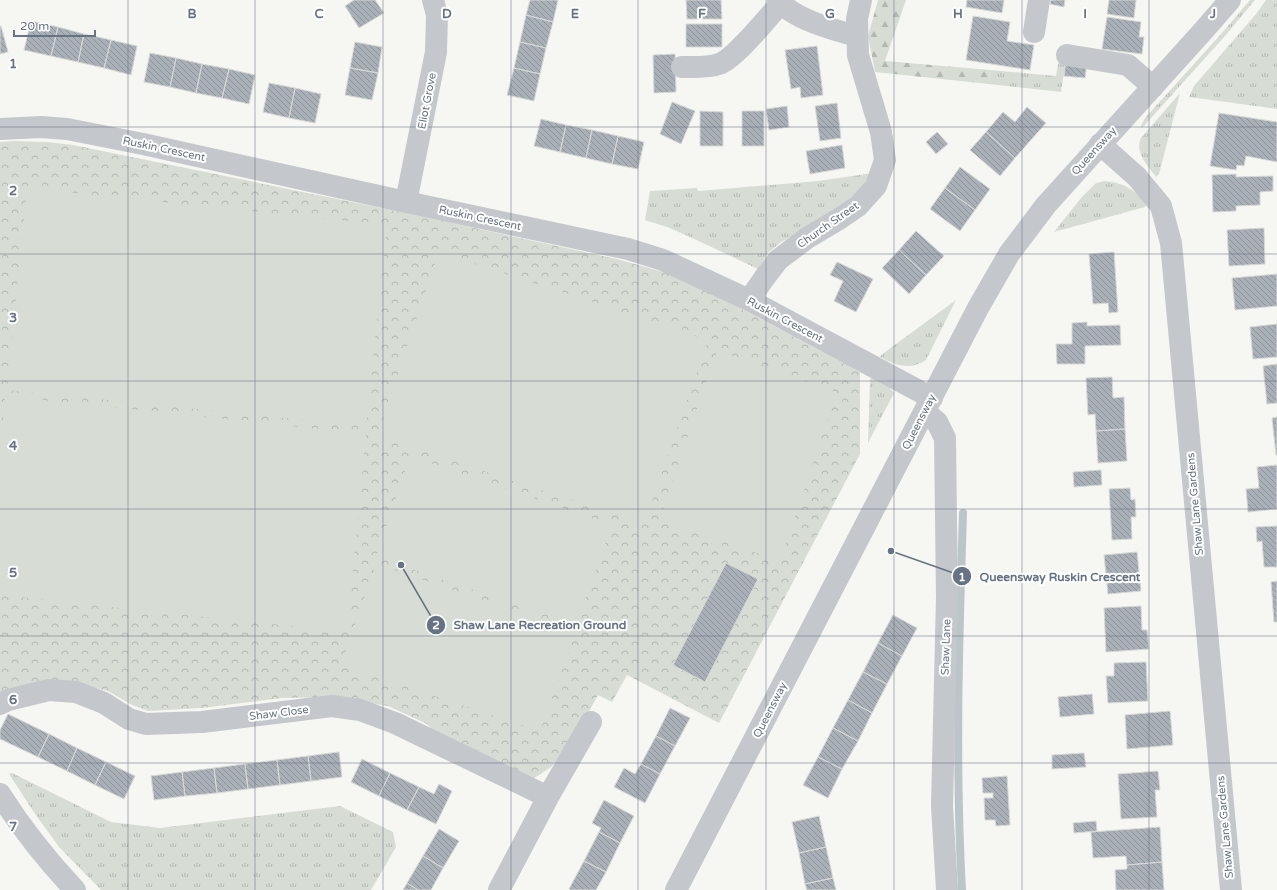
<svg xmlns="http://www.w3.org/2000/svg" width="1277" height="890" viewBox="0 0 1277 890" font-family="'Varela Round',sans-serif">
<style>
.grass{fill:url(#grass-tufts)}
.forest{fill:url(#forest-firs)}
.park{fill:url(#park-crowns)}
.pitch{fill:#d7ddd4}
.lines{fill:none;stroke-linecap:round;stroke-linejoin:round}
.stream{stroke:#bcc5ca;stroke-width:8}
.building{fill:url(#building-back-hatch);stroke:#d8d8d6}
.minor{stroke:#c4c7cb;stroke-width:22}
.grid{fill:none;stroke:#667384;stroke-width:1;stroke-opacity:0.55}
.labels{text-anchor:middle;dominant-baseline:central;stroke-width:4;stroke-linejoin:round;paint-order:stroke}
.street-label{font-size:11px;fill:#667384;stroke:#fff}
.grid-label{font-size:13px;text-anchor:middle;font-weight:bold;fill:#667384;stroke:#fff;stroke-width:4;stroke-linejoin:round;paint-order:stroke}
.leader{fill:none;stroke:#667384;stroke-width:1.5}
.callout-dot{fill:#667384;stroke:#fff;stroke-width:1.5}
.mark-label{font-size:12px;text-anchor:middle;font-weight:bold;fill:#fff}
.callout-label{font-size:12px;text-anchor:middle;font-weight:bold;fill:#667384;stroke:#fff;stroke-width:4;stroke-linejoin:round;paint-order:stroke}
</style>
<defs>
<pattern id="grass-tufts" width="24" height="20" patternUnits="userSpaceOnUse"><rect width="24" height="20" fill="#d7ddd4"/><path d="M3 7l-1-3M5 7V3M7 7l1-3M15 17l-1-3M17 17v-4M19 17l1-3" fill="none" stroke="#b2b8b2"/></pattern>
<pattern id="forest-firs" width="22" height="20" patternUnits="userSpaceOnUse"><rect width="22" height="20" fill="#d7ddd4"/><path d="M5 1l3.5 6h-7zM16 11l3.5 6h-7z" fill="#b2b8b2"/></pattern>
<pattern id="park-crowns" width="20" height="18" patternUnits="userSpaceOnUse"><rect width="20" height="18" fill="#d7ddd4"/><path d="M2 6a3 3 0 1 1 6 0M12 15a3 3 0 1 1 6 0" fill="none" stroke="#b2b8b2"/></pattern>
<pattern id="building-back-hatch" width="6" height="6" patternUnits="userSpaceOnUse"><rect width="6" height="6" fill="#aab0b8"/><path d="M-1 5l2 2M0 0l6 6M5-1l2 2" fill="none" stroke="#8e949b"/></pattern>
</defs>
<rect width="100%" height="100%" fill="#f6f7f3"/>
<path class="grass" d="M1250,0H1255L1225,36L1142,128L1141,126L1145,118L1222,33Z
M1266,0H1277V109L1189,97L1194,86L1256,14Z
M1059,59L1066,60L1061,92L989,84L990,70L1056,76Z
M1180,93L1159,174L1156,177C1148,166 1134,152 1141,138Z
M873,173L845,204L797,234L781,242L768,253L758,269L690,237L667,227L645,220L650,191L697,188L698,191L818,181Z
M1105,181C1124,183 1134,189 1147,204L1145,207L1054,232L1081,198L1096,183Z
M956,300L926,360C910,371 895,365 880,357L881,355Z
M872,376L889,387L894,393L868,443L870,380Z
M12,773L111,822L160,828L340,806L393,832L396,847L371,890H101L59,847L33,811L9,774Z"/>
<path class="forest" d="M878,0H906L885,61L990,70L989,84L875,72L868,36Z"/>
<path class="park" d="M14,141L48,142L73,145L406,213L617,259L670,274L729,302L860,372V454L719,723L627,675L612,702L598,695L571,744L550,768L531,780L438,736L427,724L388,706L333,697L282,698L202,708L148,711L132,705L108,691L83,685L0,692V142Z"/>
<path class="pitch" d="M27,188L387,225L366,426L7,390Z
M439,252L708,340L644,524L377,436Z
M717,351L837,392L780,561L659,520Z
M5,396L366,434L347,632L0,595V455Z
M410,456L612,525L576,625L376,557Z
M376,564L576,631L540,731L341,665Z"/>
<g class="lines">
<path class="stream" d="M962,890C955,764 959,638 963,513"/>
</g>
<path class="building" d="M354,0H375L384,13L359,28L345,6Z
M530,0H558L553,22L526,15Z
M686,0H721L722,19H687Z
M967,0H1004L1002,13L966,7Z
M1051,0H1065L1064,7L1050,4Z
M1109,0H1136L1134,18L1107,14Z
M526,15L553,22L546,48L520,42Z
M973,16L1010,22L1007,41L1034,45L1030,70L966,60Z
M1107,17L1141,22L1139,37H1144L1142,54L1102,49Z
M31,21L58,27L51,56L24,50Z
M686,24H722V47H686Z
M0,26H1L8,52L0,54Z
M58,27L84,34L78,62L51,56Z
M84,34L111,40L104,68L78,62Z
M111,40L137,46L131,75L104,68Z
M355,42L382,47L378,73L350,68Z
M520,42L546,48L540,74L514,68Z
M817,46L823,95L801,98L800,87L791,89L785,50Z
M150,53L176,58L170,87L144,82Z
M675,54L676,92L654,93L653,55Z
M176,58L202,64L196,93L170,87Z
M1066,60L1087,62L1085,78L1064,76Z
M202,64L229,69L222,98L196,93Z
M350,68L378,73L372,100L345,95Z
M514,68L540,74L534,101L507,95Z
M229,69L255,75L249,104L222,98Z
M269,83L295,88L289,118L263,112Z
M295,88L321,94L315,123L289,118Z
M672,102L695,111L681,144L660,134Z
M837,103L841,138L820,141L815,106Z
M787,106L789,127L769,130L766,109Z
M1027,107L1046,123L1015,158L986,132L1003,112L1015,122Z
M700,111L723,112V146H700Z
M742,111H764V146H742Z
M1219,113L1277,122V162L1246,156L1244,166L1237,165L1236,170L1210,166Z
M541,119L566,125L560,152L534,146Z
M566,125L592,130L586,158L560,152Z
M592,130L618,136L612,164L586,158Z
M937,132L948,144L936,154L926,142Z
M986,132L1015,158L1000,176L970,150Z
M618,136L644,142L638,169L612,164Z
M842,145L845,168L810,174L806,151Z
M960,167L990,189L975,210L945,188Z
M1236,174V177L1273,176V191L1260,192V205L1236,206V211L1213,212L1212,175Z
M945,188L975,210L960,231L930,209Z
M1264,228L1265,264L1229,266L1227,230Z
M916,231L944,256L926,275L899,250Z
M899,250L926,275L909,294L882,268Z
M1114,252L1118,312L1109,313L1108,303L1093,304L1089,254Z
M837,262L873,279L856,312L834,301L843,281L830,275Z
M1277,274V306L1235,310L1232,278Z
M1087,322V326L1120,325L1121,345L1085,346V364H1057L1056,344H1072V323Z
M1277,324V357L1253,359L1250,327Z
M1277,364V403L1267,404L1263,366Z
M1112,377L1113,398L1124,397L1125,429L1096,431L1095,414L1088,415L1086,378Z
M1277,417V455H1276L1272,418Z
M1125,429L1127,461L1098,463L1096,431Z
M1277,465V509L1248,512L1246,489L1259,488L1257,467Z
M1101,470L1102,485L1074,487L1073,472Z
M1130,488L1131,500L1135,499L1136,517H1131L1132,539L1112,540L1109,489Z
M1277,526V567H1264L1262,541L1257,542L1256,527Z
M1137,552L1141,591L1108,594L1104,555Z
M726,563L758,579L705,682L673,665Z
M1277,581V622H1274L1271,582Z
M1141,606L1142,630H1147L1149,649L1106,652L1104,608Z
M893,615L917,628L902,656L878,643Z
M878,643L902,656L887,684L863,672Z
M1146,662L1148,701L1108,703L1106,676H1114V663Z
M863,672L887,684L872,713L848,700Z
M1092,694L1094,714L1060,717L1058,697Z
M848,700L872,713L858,741L833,728Z
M670,708L690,718L675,746L656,736Z
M1170,711L1173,745L1127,749L1125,715Z
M8,714L49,734L38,757L0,739V730Z
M833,728L858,741L842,769L818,757Z
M49,734L77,748L67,771L38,757Z
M656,736L675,746L660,774L641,764Z
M77,748L106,762L95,785L67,771Z
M339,752L342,777L311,781L308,756Z
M1084,753L1086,767L1052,769V755Z
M308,756L311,781L280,785L277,760Z
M818,757L842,769L828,798L803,785Z
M362,759L390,773L379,796L351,782Z
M277,760L280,785L248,789L245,764Z
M106,762L135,776L124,799L95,785Z
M245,764L248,789L217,793L214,768Z
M641,764L660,774L645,803L614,787L624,768L635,774Z
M214,768L217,793L185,796L182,772Z
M1158,771L1160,790H1155L1157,817L1121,819L1118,774Z
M182,772L185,796L154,800L151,776Z
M390,773L419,787L407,810L379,796Z
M1007,776L1010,825L996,826L995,820H985L984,798H993V793H983L982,778Z
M439,784L452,791L436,824L407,810L419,787L434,794Z
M604,800L634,816L620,843L599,832L601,828L592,823Z
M819,816L826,847L799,853L792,822Z
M1096,821L1097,831L1074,833L1073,823Z
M1160,827L1162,862L1127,865L1126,856L1093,858L1091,832Z
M439,829L459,841L443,868L423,856Z
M599,832L620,843L606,872L584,861Z
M826,847L833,878L805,884L799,853Z
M423,856L443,868L431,890H418L407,883Z
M584,861L606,872L596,890H571L569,889Z
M1162,862L1164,890H1116L1115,870L1127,869V865Z
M833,878L836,890H807L805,884Z
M407,883L418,890H403Z"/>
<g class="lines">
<path class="minor" d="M778,0C793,19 834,30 857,36
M1034,32L1039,0
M1067,55L1128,65L1153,87
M682,67C694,67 708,68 719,64C735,59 768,17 781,3
M0,129L41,127L67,129L143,144L406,202L628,249L663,260L749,300L932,398
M1100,144L1137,177L1161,206L1171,243L1231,890
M406,202L436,52L437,15L433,0
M749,300L765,277L778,260L807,238L839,219L858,206L876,186L885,160L881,132L858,55L857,19L861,0
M925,412L937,422L945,438L947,596L942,806L947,890
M0,704L8,700L49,690L76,692L104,703L129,719L146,724L202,722L332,706L360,710L395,723L548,797
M0,794C22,829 47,860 75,890
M499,890L548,797L591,722
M676,890L978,308L1009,254L1046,205L1204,30L1230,0"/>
</g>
<path class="grid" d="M128,0V890M255,0V890M383,0V890M511,0V890M638,0V890M766,0V890M894,0V890M1022,0V890M1149,0V890M0,127H1277M0,254H1277M0,381H1277M0,509H1277M0,636H1277M0,763H1277"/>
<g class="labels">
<g class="street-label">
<text transform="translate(427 101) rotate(-79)">Eliot Grove</text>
<text transform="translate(164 149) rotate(12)">Ruskin Crescent</text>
<text transform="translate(1094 151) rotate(-48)">Queensway</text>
<text transform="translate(480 218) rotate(12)">Ruskin Crescent</text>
<text transform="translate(828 225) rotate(-35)">Church Street</text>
<text transform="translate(785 320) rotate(28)">Ruskin Crescent</text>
<text transform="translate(919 422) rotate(-63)">Queensway</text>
<text transform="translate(1195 504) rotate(-95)">Shaw Lane Gardens</text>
<text transform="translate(946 647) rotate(-88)">Shaw Lane</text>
<text transform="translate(770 710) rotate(-63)">Queensway</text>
<text transform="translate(279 713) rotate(-7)">Shaw Close</text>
<text transform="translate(1225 827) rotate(-95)">Shaw Lane Gardens</text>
</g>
</g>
<g class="grid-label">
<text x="192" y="18">B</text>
<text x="319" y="18">C</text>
<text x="447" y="18">D</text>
<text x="575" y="18">E</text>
<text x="702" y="18">F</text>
<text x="830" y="18">G</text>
<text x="958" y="18">H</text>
<text x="1085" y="18">I</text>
<text x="1213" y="18">J</text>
<text x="13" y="68">1</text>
<text x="13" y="195">2</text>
<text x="13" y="322">3</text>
<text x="13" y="450">4</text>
<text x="13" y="577">5</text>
<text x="13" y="704">6</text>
<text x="13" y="831">7</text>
</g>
<path class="leader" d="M891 551L962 576M401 565L436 625"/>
<g class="callout-dot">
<circle cx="891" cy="551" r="4"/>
<circle cx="401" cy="565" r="4"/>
<circle cx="962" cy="576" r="10"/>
<circle cx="436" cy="625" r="10"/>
</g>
<g class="mark-label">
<text x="962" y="581">1</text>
<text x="436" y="629">2</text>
</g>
<g class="callout-label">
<text x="1060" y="581">Queensway Ruskin Crescent</text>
<text x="540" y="629">Shaw Lane Recreation Ground</text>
</g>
<path d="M14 30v6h81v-6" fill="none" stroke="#667384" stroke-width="2"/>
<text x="20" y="30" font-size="12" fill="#667384" stroke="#ffffff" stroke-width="3" paint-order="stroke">20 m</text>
</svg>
